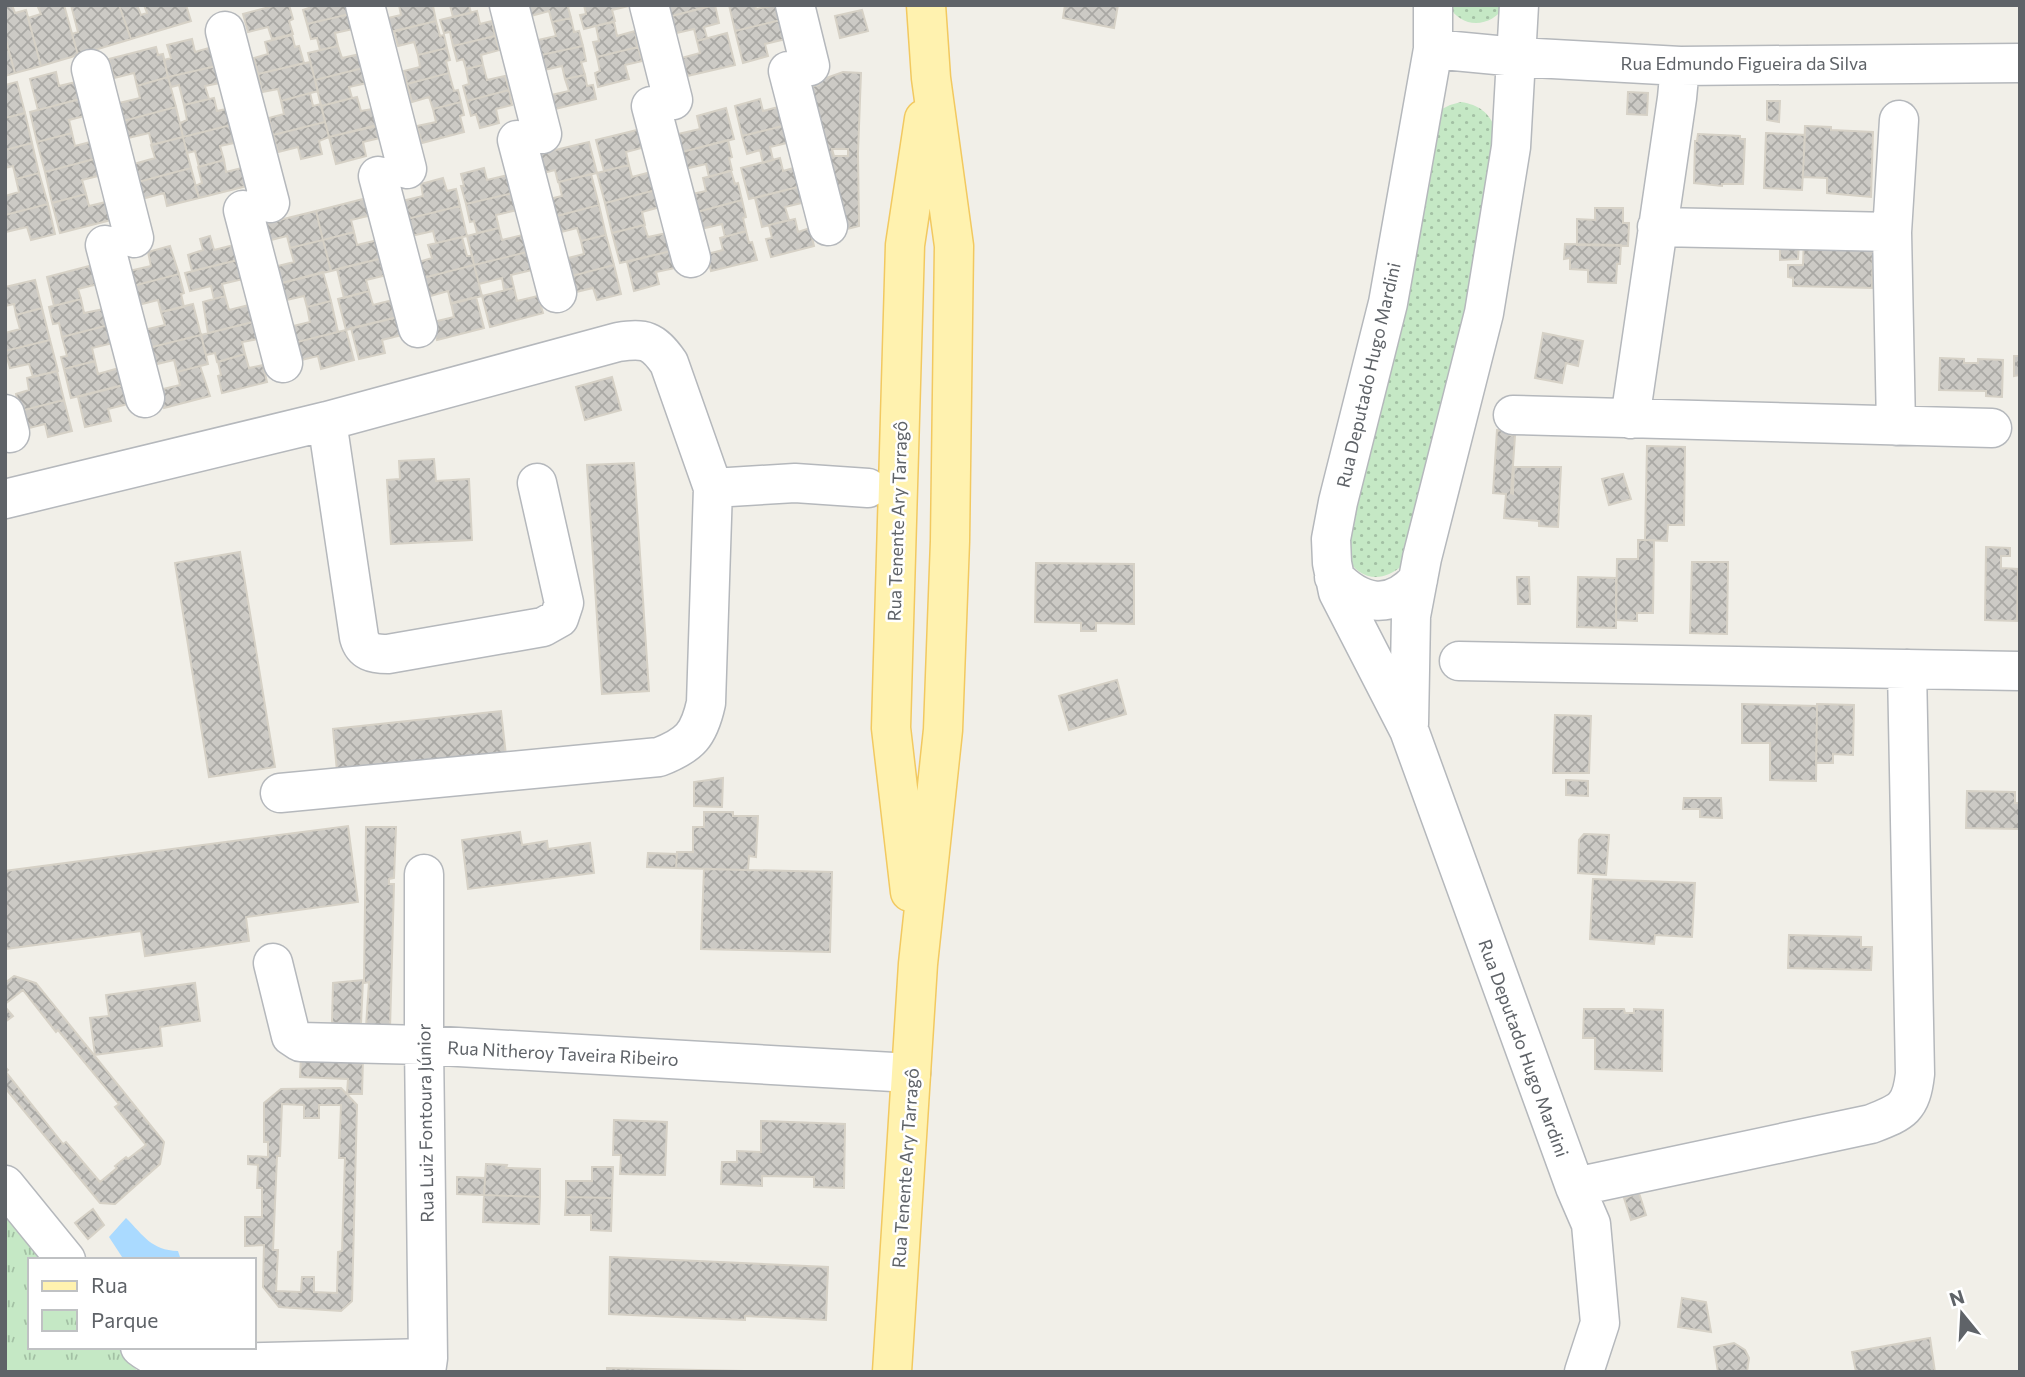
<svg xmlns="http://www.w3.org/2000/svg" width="2025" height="1377" viewBox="0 0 2025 1377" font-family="Commissioner,sans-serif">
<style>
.grass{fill:url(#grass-dots)}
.park{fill:url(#park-tufts)}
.water{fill:#aadaff}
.building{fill:url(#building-cross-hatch);stroke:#d6d1c6;stroke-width:2;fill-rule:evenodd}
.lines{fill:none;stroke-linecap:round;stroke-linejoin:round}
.minor-casing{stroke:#b5b8bc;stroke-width:41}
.major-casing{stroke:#f2c960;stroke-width:41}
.minor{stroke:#fff;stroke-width:38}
.major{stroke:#fff2af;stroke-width:38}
.labels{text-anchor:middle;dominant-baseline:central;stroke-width:5;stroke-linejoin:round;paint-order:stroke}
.street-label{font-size:18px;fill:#5f6368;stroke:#fff}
</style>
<defs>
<pattern id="grass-dots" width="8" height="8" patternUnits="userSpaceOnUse" patternTransform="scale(1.75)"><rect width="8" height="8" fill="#c5e8c5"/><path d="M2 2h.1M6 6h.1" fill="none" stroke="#a3c0a4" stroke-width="1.8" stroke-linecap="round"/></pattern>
<pattern id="park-tufts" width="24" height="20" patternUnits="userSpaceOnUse" patternTransform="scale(1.75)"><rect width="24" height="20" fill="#c5e8c5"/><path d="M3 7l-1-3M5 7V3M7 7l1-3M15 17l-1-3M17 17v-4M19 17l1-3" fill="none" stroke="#a3c0a4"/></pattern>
<pattern id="building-cross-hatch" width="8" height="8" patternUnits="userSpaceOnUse" patternTransform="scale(1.75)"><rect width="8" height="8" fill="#cccac5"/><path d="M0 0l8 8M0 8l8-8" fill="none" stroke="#a9a8a4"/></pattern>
</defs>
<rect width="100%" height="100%" fill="#f1efe8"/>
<path class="grass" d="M1448,5H1506C1491,28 1462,30 1448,5Z
M1461,102C1479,105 1489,112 1496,130L1471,302L1403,565C1381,584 1360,580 1345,556L1440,110L1450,105Z"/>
<path class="park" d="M5,1212L45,1260H30V1347H118L138,1372H5Z"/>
<path class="water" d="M126,1218C144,1236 151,1250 178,1251L181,1260H124L109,1237Z"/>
<path class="building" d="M5,5H12L15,13L26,10L41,66L15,73L5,37Z
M44,5H64L78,55L41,66L28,18L41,14L38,7Z
M71,5H119L131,39L78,55L72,34L78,32Z
M119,5H137L141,15L147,13L144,5H186L191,21L131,39Z
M277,5H289L293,19L289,21L293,34L272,39L268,27L248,32L243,14Z
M308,5H347L350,14L307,24L303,10L309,8Z
M399,5H436L433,6L436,21L392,32L388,18L401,15Z
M450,5H469L471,13L453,17Z
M529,5H572L568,7L571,18L552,22L549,11L531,16Z
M584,5H629V6L612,10L615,21L584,29L580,15L586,14Z
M665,5H714L668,17Z
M715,5L719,23L704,27L707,38L697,41L694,29L672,34L668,17Z
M729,5H755L756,9L778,5L781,20L735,31Z
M1065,5H1118L1114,28L1063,18Z
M862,10L868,31L840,38L835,16Z
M477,11L480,24L492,21L495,36L453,46L450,32L444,33L440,20Z
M350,14L353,29L335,33L338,46L320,50L317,38L311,39L307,24Z
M571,18L574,32L579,31L583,46L541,55L538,40L556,36L552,22Z
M781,20L786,39L765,44L768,56L743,63L735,31Z
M436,21L440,36L444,35L447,48L418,55L414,42L398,46L394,31Z
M614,22L617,36L635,31L638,47L597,57L593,42L599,41L596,26Z
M727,33L735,65L683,77L678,59L700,53L697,41Z
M292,35L295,47L299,46L304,63L258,74L254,58L268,54L265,42Z
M495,36L499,50L481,55L483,65L466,69L463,59L457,61L453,46Z
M5,37L15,73L5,76Z
M192,39L195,52L216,46L221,65L168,77L164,60L171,58L167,45Z
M338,46L342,58L360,54L363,68L315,80L308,53Z
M583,46L586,61L581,62L585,75L565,79L562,66L544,70L541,55Z
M156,47L158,55L163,54L168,77L137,86L134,73L114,78L109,59Z
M638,47L642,61L625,65L629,79L598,87L595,73L600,71L597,57Z
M447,48L450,60L446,61L449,73L407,84L404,71L420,67L418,55Z
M310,62L318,91L281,101L278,89L262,92L258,74Z
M221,65L225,82L205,86L209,99L184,105L179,85L171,87L168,77Z
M483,65L487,80L505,76L509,90L467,101L463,86L469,84L466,69Z
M363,68L367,83L349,87L352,98L321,106L315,80Z
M56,72L59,86L80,81L84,98L38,110L30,79Z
M843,72L861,73L858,153L859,226L843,230L807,87L819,85L818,81ZM832,149H848V156H834Z
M449,73L454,91L458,90L461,102L433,109L429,97L412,102L407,84Z
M585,75L587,86L593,85L596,99L555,109L551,95L569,91L565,79Z
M168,77L176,107L123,121L119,103L140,98L137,86Z
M17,82L25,113L5,118V85Z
M509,90L512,105L496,109L499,123L480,128L476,114L471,116L467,101Z
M1628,92L1648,93L1647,115L1627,114Z
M310,93L313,106L321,104L325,122L273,135L269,118L284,114L281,101Z
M357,97L361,111L373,109L377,125L329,137L321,106Z
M84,98L88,115L69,120L72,133L37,142L30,112Z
M214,98L217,111L231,108L235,124L183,137L180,123L187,120L184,105Z
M760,99L763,111L782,106L787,125L742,136L735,106Z
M1767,101H1780L1779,122L1767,120Z
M461,102L464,115L460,116L464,132L422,143L417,126L436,122L433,109Z
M176,107L183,137L152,145L149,133L128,138L123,121Z
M726,108L734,139L682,152L678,134L700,129L697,116Z
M25,113L32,143L5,150V118Z
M325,122L329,137L319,141L322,154L301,159L298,147L278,152L273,135Z
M235,124L239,142L220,146L224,160L199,167L195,151L187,153L183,137Z
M787,125L791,142L770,147L773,160L763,163L760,150L747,154L742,136Z
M377,126L380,138L363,142L366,156L336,164L329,137Z
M1805,126L1831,127V130L1873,132L1871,197L1827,193V178L1803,177Z
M641,129L645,147L626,152L629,165L604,171L596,140Z
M72,133L75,146L94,141L98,158L45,172L37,142Z
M1766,133L1805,135L1802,190L1764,188Z
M1698,134L1740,136V139H1745L1743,184H1722V186L1694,183L1695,141H1697Z
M183,137L191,168L138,182L134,164L155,158L151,145Z
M728,140L732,157L729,158L732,170L709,177L706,164L685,169L682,152Z
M589,142L597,173L558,182L555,170L539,174L534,155Z
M32,143L39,173L16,179L13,166L5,168V150Z
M98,158L102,175L82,180L86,194L52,203L45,172Z
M780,158L783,171L797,167L802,186L749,199L741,168Z
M224,160L226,172L246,167L251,185L199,198L195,186L202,183L198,167Z
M629,165L632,177L651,172L656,190L605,203L597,173Z
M191,168L199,198L167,206L164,193L142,199L138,182Z
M484,168L487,180L508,175L513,193L466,204L461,186H464L461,174Z
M731,171L735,184L738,183L742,200L697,212L692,194L706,191L703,178Z
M39,173L48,204L5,215V196L19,192L16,179Z
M591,174L599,205L553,217L549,199L562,196L559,182Z
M443,178L447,191L456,189L460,206L407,219L402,201L423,196L421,184Z
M802,186L806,202L785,207L789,220L762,227L755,198Z
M656,190L660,207L642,212L645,225L612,233L605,203Z
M513,193L517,210L496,215L499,228L477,233L474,221L470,222L466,204Z
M86,194L89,206L110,201L115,219L60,233L52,203Z
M367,198L372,215L351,220L354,232L323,240L316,211Z
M742,200L746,217L743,218L746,231L725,237L722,224L701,229L697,212Z
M48,204L55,234L31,240L27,227L6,232L5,215Z
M599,205L606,235L581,241L577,228L557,233L553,217Z
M460,206L467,236L436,243L433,231L411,236L407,219Z
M1595,208H1623V223H1629L1628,246L1577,245V219L1595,220Z
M316,211L323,240L290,248L287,236L267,241L263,224Z
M795,219L798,232L810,228L814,246L771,257L766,239L772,238L769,225Z
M644,225L648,237L667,233L671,251L620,263L612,233Z
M499,228L502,240L523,235L527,252L474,265L467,236Z
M746,231L749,243L752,242L757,260L711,271L707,254L723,250L720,238Z
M354,232L357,245L378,240L383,258L331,271L323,240Z
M606,235L614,265L568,277L564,259L584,254L581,241Z
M210,236L214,250L234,245L238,260L192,271L188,255L203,250L200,239Z
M1804,236L1873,251L1872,288L1793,286V278L1788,277V265H1803Z
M462,237L467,256L472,255L474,265L423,278L419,262L432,258L428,245Z
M323,240L331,271L278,284L274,267L294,262L290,248Z
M1780,242L1799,243L1798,259L1780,260Z
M1565,244L1621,245L1620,264H1617L1616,283L1588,282V270L1570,269V258L1564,259Z
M170,246L179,274L133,286L129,271L151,266L148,252Z
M671,251L675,268L656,272L659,284L634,291L627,262Z
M527,252L532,270L511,275L514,288L504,290L502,278L479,284L474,265Z
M383,258L387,275L366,280L369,291L344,298L337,269Z
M238,260L243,279L222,284L225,296L214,299L211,286L190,291L185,273Z
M93,265L98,284L78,289L81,299L54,306L47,277Z
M474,265L482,296L451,304L448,291L427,297L423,278Z
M614,265L621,294L597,300L593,288L572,293L568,277Z
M323,272L331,301L307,307L304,296L282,301L278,284Z
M179,274L184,293L181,294L184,307L161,312L158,300L138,305L133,286Z
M35,280L42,308L16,315L14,304L5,306V287Z
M514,288L517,301L538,296L543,313L490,327L482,296Z
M369,291L373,305L393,300L398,317L346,330L338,299Z
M225,296L229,310L249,305L253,322L208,333L203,302Z
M476,297L484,328L437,340L433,322L454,317L451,303Z
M81,299L84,313L104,309L109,325L62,337L59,323L53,324L49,307Z
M331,301L338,332L293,343L289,327L310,322L307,307Z
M193,304L201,335L148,348L144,330L165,325L161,312Z
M42,308L50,340L5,351V333L20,329L16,315Z
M398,317L402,335L382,340L385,353L359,359L351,328Z
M253,322L258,339L242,342L245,354L217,362L215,353L206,355L201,335Z
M109,325L113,343L92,348L95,361L64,369L61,357L67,356L62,337Z
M346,330L354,360L321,369L318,356L297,361L293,343Z
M1543,333L1583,341L1578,366L1566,363L1562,383L1535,378Z
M201,335L208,364L177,372L174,360L153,365L148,348Z
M50,340L58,371L33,377L29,364L10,368L5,351Z
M245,354L249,368L263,365L267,382L222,393L218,376L221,375L218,362Z
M2014,356H2020V375L2014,376Z
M1940,358L1964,359V363H1978V359L2003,360L2002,397L1986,396V391L1939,390Z
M95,361L98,374L119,368L123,385L71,398L64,369Z
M200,366L210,396L164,408L159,390L180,385L177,372Z
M57,371L64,400L20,411L16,394L29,390L27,378Z
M612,377L621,410L585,420L576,387Z
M124,385L128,404L108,409L111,421L85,427L78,397Z
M64,400L72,431L48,437L45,424L25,429L20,411Z
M1497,430L1510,431V435L1515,436L1511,493L1513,494L1514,467H1561L1558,527L1539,526V521L1504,518L1506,494L1493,493Z
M1647,446L1685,447L1684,525H1668L1667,541L1645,540Z
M434,459L436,481L469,479L472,540L391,544L387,480L400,479L399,461Z
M634,463L649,691L602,694L587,465Z
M1623,474L1631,499L1609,505L1602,479Z
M1638,540H1654L1653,613H1637V621L1616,620L1617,559H1638Z
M1986,547L2010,548V556H2001V568L2018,569L2017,621L1985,620Z
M240,552L275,767L209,777L175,563Z
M1692,562H1728L1727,634L1690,633Z
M1036,563L1134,564V624L1096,623V631H1081V623L1035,622Z
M1517,577H1529L1530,604H1518Z
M1578,577L1616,578V628L1577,627Z
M1117,680L1126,714L1069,730L1059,696Z
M1742,704L1817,706L1816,781L1770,780V743H1742Z
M1817,704L1854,705L1853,755L1833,754V763H1816Z
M501,711L507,764L338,782L333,729Z
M1555,715L1591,716L1589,773H1553Z
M723,778L722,807L694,806V782Z
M1566,780L1588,781V796L1566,795Z
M1967,791L2015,792V803H2020V829L1966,828Z
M1684,798H1721L1722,818L1700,817V809H1683Z
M704,812H733V816H758L756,857L749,856L748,870L676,868L677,852H693V827H704Z
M348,826L358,902L246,917L249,941L145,956L141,931L5,949V871Z
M366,827H396L394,878L389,879V884H394L390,1029L366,1027L369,982L364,983Z
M520,832L522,845L547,841L548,849L590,843L594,873L468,889L462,840Z
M1584,834L1609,835L1606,875L1578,873L1579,840Z
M648,853L677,854L676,868L647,867Z
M704,869L832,872L830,952L701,949Z
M1593,879L1695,883L1692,937L1655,935L1654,944L1590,939Z
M1789,935L1861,937V947H1872L1871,970L1788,968Z
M14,976L36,983L164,1142L160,1164L115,1204L100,1203L5,1088V983Z
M363,980L361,1024L332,1023L333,983Z
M195,983L200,1021L160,1027L162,1046L95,1055L90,1018L109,1016L106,995Z
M23,990L56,1032L58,1030L119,1104L115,1107L146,1145L128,1159L126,1157L115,1166L117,1168L100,1182L66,1142L63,1144L6,1072L8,1070L5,1067V1022L13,1016L5,1007V1004Z
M1584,1009H1624L1625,1013H1634V1009L1663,1010L1662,1071L1595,1069V1038H1583Z
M301,1056L363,1058L362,1094H347L348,1079L300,1077Z
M341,1088L357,1105L352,1301L341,1311L279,1307L263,1287L264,1245L245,1246V1217H262V1188H257L258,1165L248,1164V1156L268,1157V1142H264V1103L281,1089Z
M282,1104L304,1105V1118H319V1105H341L339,1158H345L342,1251L338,1252L337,1293L314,1292V1277H302L301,1292L276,1291L278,1250H273L277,1156H280Z
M614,1120L667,1122L665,1175L620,1174L621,1155H613Z
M761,1121L845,1124L844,1188L814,1187V1177L762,1176V1186L721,1184L722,1162H737V1151L761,1152Z
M486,1164L507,1165L506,1168L540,1169V1197L484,1195Z
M592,1167H613L612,1198L566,1197V1181H592Z
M457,1177L485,1178L484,1195L457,1194Z
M1639,1193L1646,1215L1631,1220L1624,1198Z
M484,1195L540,1197L539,1224L483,1222Z
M566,1197L612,1198L611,1231L591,1230V1215H565Z
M93,1209L104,1225L88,1239L75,1223Z
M610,1257L828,1267L826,1320L745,1316V1320L609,1314Z
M1682,1298L1706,1302L1711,1332L1678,1327Z
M1930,1338L1935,1372H1856L1852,1352Z
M1734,1343L1745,1350L1749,1358L1747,1372H1718L1714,1347Z
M607,1368L743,1371V1372H607Z"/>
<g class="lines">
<g class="minor-casing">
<path id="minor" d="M365,5L407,169
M509,5L542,134
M649,5L673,100
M795,5L810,66
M1433,5V49L1388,303L1338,502L1331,539L1332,563L1338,592L1409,730L1575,1187L1591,1224L1600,1323L1584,1372
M225,31L270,203
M1433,49L1517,57L1680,66L2020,63
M91,69L134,238
M788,71L828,226
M651,106L691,258
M517,140L557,293
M378,176L418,328
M243,210L283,363
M1657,227L1892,232
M105,245L145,398
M5,414L10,433
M1513,415L1992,428
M1630,419L1677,98L1680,66
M327,421L359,637C363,652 373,654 388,654L543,627L559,618L564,603L537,483
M1896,426L1892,232L1899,120
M5,499L327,421L618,342C645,338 653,340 669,363L713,488L795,483L868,488
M1334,577C1361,605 1390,611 1418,580
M1459,661L2019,671
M1409,724L1411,616L1422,558L1484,313L1511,147L1519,5
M280,793L659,757C690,745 699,735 706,703L713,488
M424,874V1045L428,1358L426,1372
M273,963L291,1036L300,1042L424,1045L911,1073
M5,1185L66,1260
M1575,1187L1871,1124C1902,1112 1911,1109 1915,1074L1907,669
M140,1347C154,1358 166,1361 183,1364L428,1358"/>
</g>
<g class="major-casing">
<path id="major" d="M910,892L891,728L905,245L924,119
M892,1372L918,964L943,730L950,541L954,246L931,78L926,5"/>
</g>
<use href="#minor" class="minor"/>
<use href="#major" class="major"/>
</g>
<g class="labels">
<g class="street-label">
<text x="1744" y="63">Rua Edmundo Figueira da Silva</text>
<text transform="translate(1368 375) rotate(-77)">Rua Deputado Hugo Mardini</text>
<text transform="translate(897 521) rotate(-88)">Rua Tenente Ary Tarragô</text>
<text transform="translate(1524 1048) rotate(70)">Rua Deputado Hugo Mardini</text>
<text transform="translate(563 1053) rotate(3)">Rua Nitheroy Taveira Ribeiro</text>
<text transform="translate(425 1123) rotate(-91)">Rua Luiz Fontoura Júnior</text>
<text transform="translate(905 1168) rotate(-86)">Rua Tenente Ary Tarragô</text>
</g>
</g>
<rect width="2025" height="1377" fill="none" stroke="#5f6368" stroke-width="14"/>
<rect x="28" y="1258" width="228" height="91" fill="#ffffff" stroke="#bfc1c3" stroke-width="2"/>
<rect x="42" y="1281" width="35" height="10" fill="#fff2af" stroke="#bfc1c3" stroke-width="2"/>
<text x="91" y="1293" font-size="21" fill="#5f6368">Rua</text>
<rect x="42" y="1310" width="35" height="21" fill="url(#park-tufts)" stroke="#bfc1c3" stroke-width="2"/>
<text x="91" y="1328" font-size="21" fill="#5f6368">Parque</text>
<g transform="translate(1962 1314) rotate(342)" stroke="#ffffff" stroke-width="5" paint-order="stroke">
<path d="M0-5L12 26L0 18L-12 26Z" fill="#5f6368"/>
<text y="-10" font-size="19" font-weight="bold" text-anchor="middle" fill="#5f6368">N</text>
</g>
</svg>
